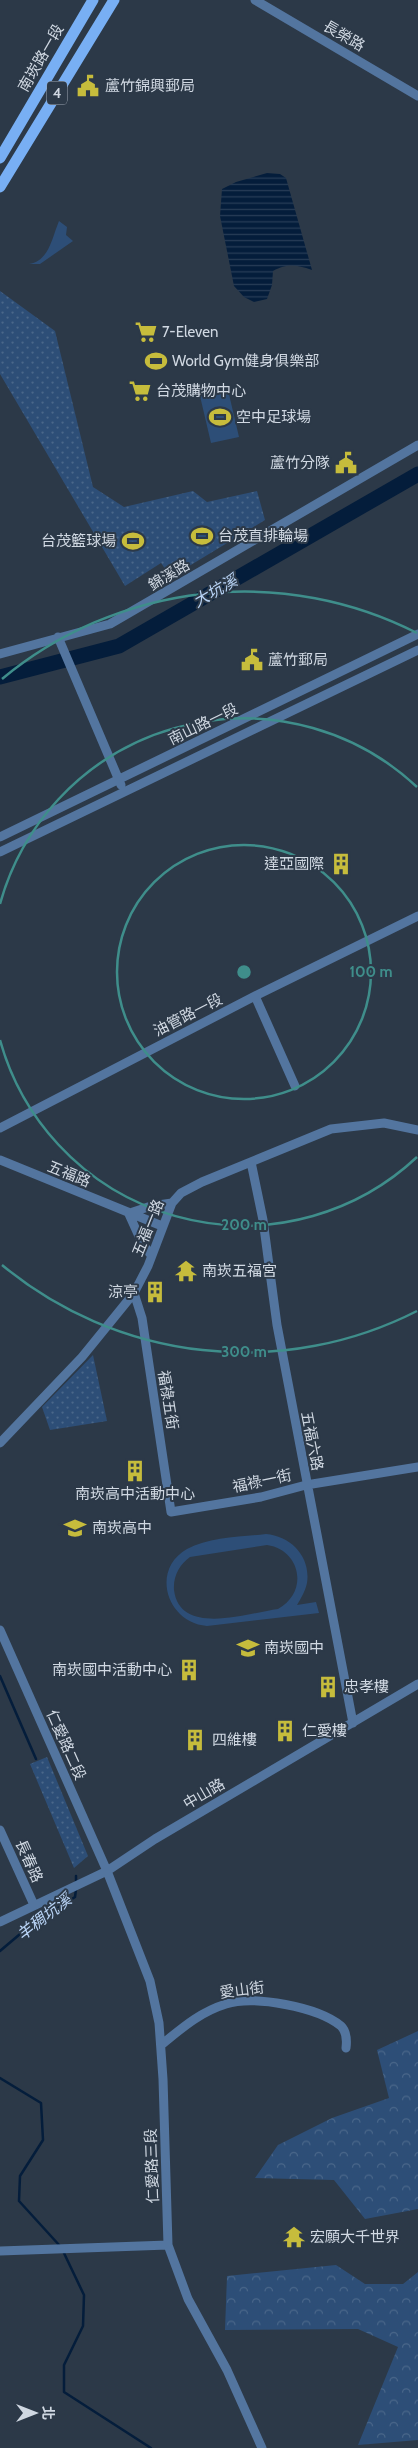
<svg xmlns="http://www.w3.org/2000/svg" width="418" height="2448" viewBox="0 0 418 2448" font-family="Cabin,'Noto Sans TC',sans-serif">
<style>
.grass{fill:#2d4e77;fill-rule:evenodd}
.forest{fill:url(#forest-crowns)}
.park{fill:url(#park-dots)}
.water{fill:url(#water-rules)}
.lines{fill:none;stroke-linecap:round;stroke-linejoin:round}
.stream{stroke:#041d3b;stroke-width:2.5}
.river{stroke:#041d3b;stroke-width:15}
.minor{stroke:#53759f;stroke-width:9}
.major{stroke:#78aff4;stroke-width:11}
.ring{fill:none;stroke:#3f8e8b;stroke-width:2.5}
.labels{text-anchor:middle;dominant-baseline:central;stroke-width:4;stroke-linejoin:round;paint-order:stroke}
.shield{fill:#2c3948;stroke:#9fa8b4;stroke-width:1}
.shield-label{font-size:14px;font-weight:bold;fill:#d0d8e2}
.street-label{font-size:15px;fill:#d0d8e2;stroke:#2c3948}
.poi-label{font-size:15px;fill:#d0d8e2;stroke:#2c3948;text-anchor:start}
.water-label{font-size:16px;font-style:italic;fill:#b8d3f5;stroke:#2c3948}
.centre{fill:#3f8e8b;stroke:#2c3948;stroke-width:2.5}
.ring-label{font-size:15px;text-anchor:middle;font-weight:bold;fill:#3f8e8b;stroke:#2c3948;stroke-width:4;stroke-linejoin:round;paint-order:stroke}
</style>
<defs>
<pattern id="forest-crowns" width="20" height="18" patternUnits="userSpaceOnUse" patternTransform="scale(1.25)"><rect width="20" height="18" fill="#2d4e77"/><path d="M2 6a3 3 0 1 1 6 0M12 15a3 3 0 1 1 6 0" fill="none" stroke="#4a678a"/></pattern>
<pattern id="park-dots" width="8" height="8" patternUnits="userSpaceOnUse" patternTransform="scale(1.25)"><rect width="8" height="8" fill="#2d4e77"/><path d="M2 2h.1M6 6h.1" fill="none" stroke="#4a678a" stroke-width="1.8" stroke-linecap="round"/></pattern>
<pattern id="water-rules" width="6" height="5" patternUnits="userSpaceOnUse" patternTransform="scale(1.25)"><rect width="6" height="5" fill="#041d3b"/><path d="M0 2.5h6" fill="none" stroke="#283d57"/></pattern>
</defs>
<rect width="100%" height="100%" fill="#2c3948"/>
<path class="grass" d="M59,221L67,227L66,235L73,241L40,264H29C49,261 52,238 59,221Z
M228,390L239,437L211,443L200,396Z
M266,1534C291,1536 311,1557 307,1583C305,1592 301,1598 297,1605L316,1602L319,1613L207,1626C167,1623 150,1570 187,1549C209,1537 242,1537 266,1534ZM267,1545C301,1550 309,1592 278,1609C248,1613 180,1637 174,1590C173,1576 180,1564 190,1557Z"/>
<path class="forest" d="M418,2031V2209L365,2219L334,2180L255,2178L278,2145L332,2118L389,2098L377,2050Z
M336,2265L365,2284H403L418,2272V2440L358,2445L398,2347L358,2329L225,2330L227,2276Z"/>
<path class="park" d="M0,291L55,331L93,487L124,507L193,491L207,502L257,491L265,520L171,577L161,563L125,586L0,374Z
M93,1355L107,1421L50,1430L42,1407Z
M47,1757L88,1856L74,1868L30,1764Z"/>
<path class="water" d="M267,173L280,174L286,178L312,270C296,265 288,263 273,271L272,285L267,299L254,302L244,297L234,286L220,216L222,189L236,182Z"/>
<g class="lines">
<path class="stream" d="M0,1676L36,1759
M76,1883V1876
M0,1951L26,1929L75,1897L76,1889
M0,2078L41,2103L43,2140L20,2176L19,2201L60,2246
M63,2251L84,2295L83,2326L64,2365V2392L151,2448"/>
<path class="river" d="M0,677L119,646L418,474"/>
<path class="minor" d="M255,0L418,96
M58,637L121,785
M0,654L110,624L418,445
M0,837L418,634
M0,852L418,650
M255,996L295,1086
M0,1128L255,996L418,916
M0,1160L162,1226
M251,1162L263,1220L277,1325L353,1723
M128,1212L142,1243L151,1255
M130,1213L151,1206L172,1203
M134,1293L142,1318L171,1512L261,1497L306,1485L418,1467
M0,1443L82,1357L134,1293L148,1266L172,1203L181,1193L202,1182L331,1129L384,1123L418,1130
M0,1630L107,1871L150,1981L159,2023L163,2079L168,2245L188,2299L227,2370L262,2448
M0,1830L34,1905
M0,1922L107,1871L155,1839L418,1684
M161,2045C182,2028 200,2012 226,2004C254,1995 318,2007 341,2026C347,2032 347,2040 346,2048
M0,2251L168,2245"/>
<path class="major" d="M0,158L93,0
M0,187L114,0"/>
</g>
<g class="ring">
<circle cx="244" cy="972" r="127"/>
<path d="M417 1157A253 253 0 0 1 0 1040M0 904A253 253 0 0 1 417 787"/>
<path d="M417 1311A380 380 0 0 1 2 1265M2 679A380 380 0 0 1 417 633"/>
</g>
<defs>
<g id="civic-bare" transform="scale(1.725)"><path d="M-.6-6.5H3V-4.5H.6V-3L4-1V1h2V6H-6V1h2V-1L-.6-3ZM-1.2 2.5V6h2.4V2.5Z" fill="#c6bc3c" stroke="#2c3948" stroke-width="2.5" paint-order="stroke"/></g>
<g id="supermarket-bare" transform="scale(1.725)"><path d="M-6-5.5h2.5l.6 2H6L4.5 2H-2.5L-4.4-4H-6ZM-1.5 3.2a1.3 1.3 0 1 0 .1 0ZM3 3.2a1.3 1.3 0 1 0 .1 0Z" fill="#c6bc3c" stroke="#2c3948" stroke-width="2.5" paint-order="stroke"/></g>
<g id="stadium-bare" transform="scale(1.725)"><path d="M0-5a6.5 5 0 1 0 0 10a6.5 5 0 1 0 0-10ZM-3.5-1.8h7v3.6h-7Z" fill="#c6bc3c" stroke="#2c3948" stroke-width="2.5" paint-order="stroke"/></g>
<g id="building-bare" transform="scale(1.725)"><path d="M-4-6H4V6H1V3H-1V6H-4ZM-2.5-4.3h1.7v1.8h-1.7ZM.8-4.3h1.7v1.8H.8ZM-2.5-1h1.7V.8h-1.7ZM.8-1h1.7V.8H.8Z" fill="#c6bc3c" stroke="#2c3948" stroke-width="2.5" paint-order="stroke"/></g>
<g id="temple-bare" transform="scale(1.725)"><path d="M0-6L5-2H3V0L6.5 2.5H4V6H1.5V3h-3V6H-4V2.5H-6.5L-3 0V-2H-5Z" fill="#c6bc3c" stroke="#2c3948" stroke-width="2.5" paint-order="stroke"/></g>
<g id="school-bare" transform="scale(1.725)"><path d="M0-5L7-2L0 1L-7-2ZM-4 1L0 2.5L4 1V4Q0 6-4 4Z" fill="#c6bc3c" stroke="#2c3948" stroke-width="2.5" paint-order="stroke"/></g>
</defs>
<g fill-rule="evenodd">
<use href="#civic-bare" x="88" y="86"/>
<use href="#supermarket-bare" x="146" y="332"/>
<use href="#stadium-bare" x="156" y="361"/>
<use href="#supermarket-bare" x="140" y="391"/>
<use href="#stadium-bare" x="220" y="417"/>
<use href="#civic-bare" x="346" y="463"/>
<use href="#stadium-bare" x="202" y="536"/>
<use href="#stadium-bare" x="133" y="541"/>
<use href="#civic-bare" x="252" y="660"/>
<use href="#building-bare" x="341" y="864"/>
<use href="#temple-bare" x="186" y="1271"/>
<use href="#building-bare" x="155" y="1292"/>
<use href="#building-bare" x="135" y="1471"/>
<use href="#school-bare" x="75" y="1528"/>
<use href="#school-bare" x="248" y="1648"/>
<use href="#building-bare" x="189" y="1670"/>
<use href="#building-bare" x="328" y="1687"/>
<use href="#building-bare" x="285" y="1731"/>
<use href="#building-bare" x="195" y="1740"/>
<use href="#temple-bare" x="294" y="2237"/>
</g>
<g class="labels">
<rect class="shield" x="47" y="81.5" width="20" height="23" rx="4"/>
<g class="shield-label">
<text x="57" y="93">4</text>
</g>
<g class="street-label">
<text transform="translate(344 36) rotate(30)">長榮路</text>
<text transform="translate(41 58) rotate(-60)">南崁路一段</text>
<text transform="translate(169 575) rotate(-31)">錦溪路</text>
<text transform="translate(203 724) rotate(-26)">南山路一段</text>
<text transform="translate(188 1015) rotate(-27)">油管路一段</text>
<text transform="translate(69 1174) rotate(22)">五福路</text>
<text transform="translate(148 1228) rotate(-68)">五福一路</text>
<text transform="translate(168 1400) rotate(81)">福祿五街</text>
<text transform="translate(312 1441) rotate(79)">五福六路</text>
<text transform="translate(262 1481) rotate(-12)">福祿一街</text>
<text transform="translate(66 1745) rotate(66)">仁愛路二段</text>
<text transform="translate(204 1794) rotate(-30)">中山路</text>
<text transform="translate(29 1861) rotate(66)">長春路</text>
<text transform="translate(242 1990) rotate(-7)">愛山街</text>
<text transform="translate(152 2166) rotate(-92)">仁愛路三段</text>
</g>
<g class="poi-label">
<text x="105" y="86">蘆竹錦興郵局</text>
<text x="162" y="332">7-Eleven</text>
<text x="172" y="361">World Gym健身俱樂部</text>
<text x="156" y="391">台茂購物中心</text>
<text x="236" y="417">空中足球場</text>
<text x="330" y="463" text-anchor="end">蘆竹分隊</text>
<text x="218" y="536">台茂直排輪場</text>
<text x="116" y="541" text-anchor="end">台茂籃球場</text>
<text x="268" y="660">蘆竹郵局</text>
<text x="324" y="864" text-anchor="end">達亞國際</text>
<text x="202" y="1271">南崁五福宮</text>
<text x="138" y="1292" text-anchor="end">涼亭</text>
<text x="135" y="1494" text-anchor="middle">南崁高中活動中心</text>
<text x="92" y="1528">南崁高中</text>
<text x="264" y="1648">南崁國中</text>
<text x="172" y="1670" text-anchor="end">南崁國中活動中心</text>
<text x="344" y="1687">忠孝樓</text>
<text x="302" y="1731">仁愛樓</text>
<text x="212" y="1740">四維樓</text>
<text x="310" y="2237">宏願大千世界</text>
</g>
<g class="water-label">
<text transform="translate(215 591) rotate(-30)">大坑溪</text>
<text transform="translate(44 1917) rotate(-38)">羊稠坑溪</text>
</g>
</g>
<circle cx="244" cy="972" r="8" class="centre"/>
<g class="ring-label">
<text x="371" y="977">100 m</text>
<text x="244" y="1230">200 m</text>
<text x="244" y="1357">300 m</text>
</g>
<g transform="translate(35 2413) rotate(90)" stroke="#2c3948" stroke-width="4" paint-order="stroke">
<path d="M0-4L9 19L0 12L-9 19Z" fill="#d0d8e2"/>
<text y="-8" font-size="14" font-weight="bold" text-anchor="middle" fill="#d0d8e2">北</text>
</g>
</svg>
